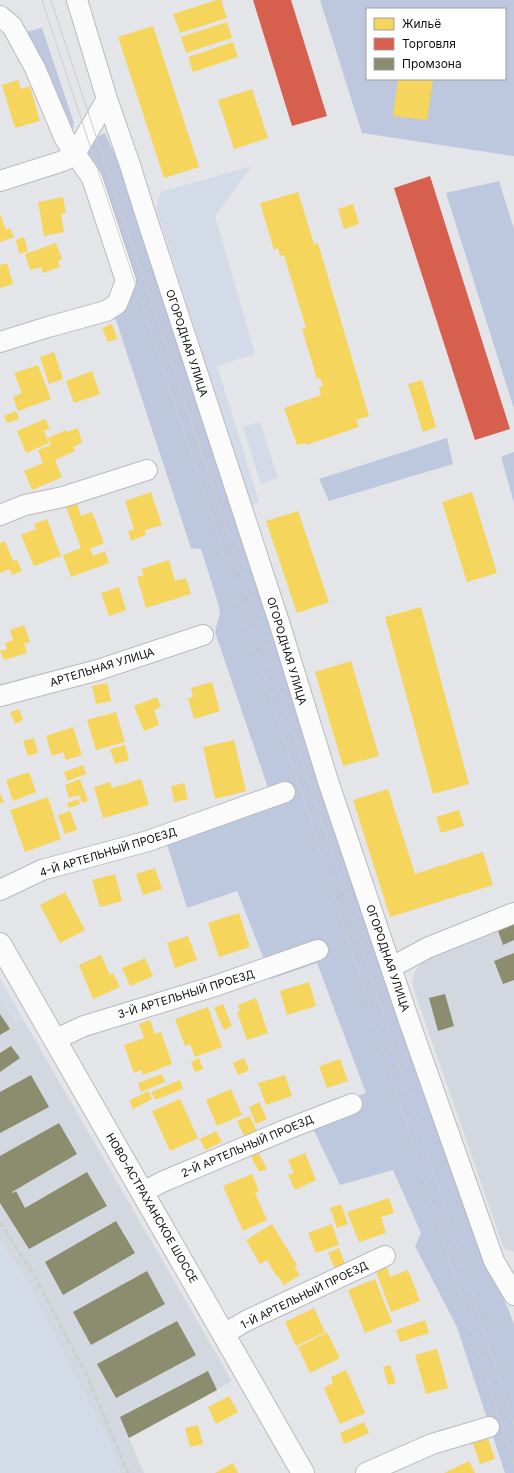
<svg xmlns="http://www.w3.org/2000/svg" width="514" height="1473" viewBox="0 0 514 1473" font-family="Inter,sans-serif">
<style>
.built{fill:#d3d8e0}
.green{fill:#d3dae8}
.forest{fill:#bdc7dd;fill-rule:evenodd}
.homes{fill:#f6d55c}
.shops{fill:#d6604d}
.industry{fill:#8c8c6e}
.lines{fill:none;stroke-linecap:round;stroke-linejoin:round}
.street-casing{stroke:#b9babd;stroke-width:22}
.primary-casing{stroke:#b9babd;stroke-width:24}
.street{stroke:#fbfbfc;stroke-width:20}
.primary{stroke:#fbfbfc;stroke-width:22}
.tram{stroke:#cececf;stroke-width:1}
.rail{stroke:#cececf;stroke-width:3;stroke-dasharray:6 3;stroke-linecap:butt}
.labels{text-anchor:middle;dominant-baseline:central;stroke-width:4;stroke-linejoin:round;paint-order:stroke}
.street-label{font-size:11px;fill:#0e0f11;stroke:#fff}
</style>
<rect width="100%" height="100%" fill="#e3e5e9"/>
<path class="built" d="M514,918V1252L504,1249L412,984L414,973L422,962L491,928Z
M0,996L16,1021L23,1019L232,1381L129,1438L144,1473H121L110,1445L27,1281L0,1241Z"/>
<path class="green" d="M252,166L215,216L255,354L217,366L259,502L251,505L156,207L161,192Z
M260,422L278,478L261,484L243,427Z
M0,978L23,1019L17,1021L0,996Z
M0,1241L27,1281L77,1379L110,1445L121,1473H0Z"/>
<path class="forest" d="M320,0H514V156L362,133ZM367,9H505V79H367Z
M42,28L74,123L72,132L26,32Z
M105,133L122,171L487,1267L508,1308L514,1325V1473H505L457,1327L415,1246L421,1233L393,1170L340,1185L307,1116L366,1093L317,963L271,979L265,962L237,891L187,908L167,844L268,788L215,632L220,613L218,603L201,549L191,548L116,320L107,314L122,303L87,158L92,140Z
M499,181L514,229V409L446,193Z
M447,438L453,464L329,501L319,479Z
M514,452V503L501,457Z"/>
<path class="homes" d="M217,0H221L227,18L180,33L173,14Z
M227,22L232,38L186,53L181,37Z
M153,26L199,167L164,178L118,37Z
M233,42L238,57L193,72L188,57Z
M398,79H433L427,120L393,116Z
M18,80L21,89L30,86L40,121L15,128L2,85Z
M252,89L268,138L234,149L218,100Z
M298,192L314,244L318,243L369,416L356,420L359,427L306,445L305,443L297,445L284,408L321,395L319,387L323,386L320,378L317,379L302,329L306,328L284,255L280,256L278,248L274,250L260,203Z
M63,197L66,213L61,214L64,232L44,236L38,202Z
M353,204L359,224L344,229L338,209Z
M0,214L6,230L10,228L14,237L0,242Z
M24,237L28,251L19,254L16,240Z
M56,243L62,259L58,261L60,267L43,273L41,267L30,270L25,254Z
M7,263L13,284L0,288V265Z
M112,324L117,339L108,342L102,328Z
M54,352L63,379L49,384L40,357Z
M38,365L51,399L18,411L13,397L22,393L14,373Z
M92,371L100,394L74,403L66,381Z
M422,380L436,427L423,432L408,384Z
M16,411L19,419L7,423L4,416Z
M45,419L50,428L44,431L49,443L26,453L17,431Z
M78,428L82,443L73,447L75,451L55,460L62,477L32,490L24,471L43,463L38,450L51,445L48,438L66,430L67,432Z
M151,492L162,525L145,530L146,535L131,541L128,531L134,529L125,501Z
M472,492L497,573L467,582L442,502Z
M76,500L81,516L92,512L104,543L90,549L93,556L105,551L109,563L71,577L63,555L81,548L65,504Z
M298,511L329,602L297,613L266,521Z
M47,519L61,556L34,566L21,535L36,529L34,524Z
M5,541L13,561L17,560L22,571L12,575L10,569L0,573V543Z
M169,560L175,581L186,578L191,594L146,608L137,577L144,575L141,569Z
M119,587L126,610L109,616L101,593Z
M421,607L469,784L433,794L385,617Z
M24,625L30,642L24,644L27,653L4,660L0,651L7,649L5,643L13,640L10,630Z
M351,661L379,756L343,766L315,672Z
M212,682L220,711L194,719L188,698L193,697L191,688Z
M107,683L111,701L96,704L92,686Z
M157,697L161,707L154,710L159,725L144,731L134,706Z
M19,709L23,720L15,724L10,712Z
M116,712L125,742L96,750L87,720Z
M73,727L82,755L66,760L63,752L52,756L46,736Z
M34,738L38,753L28,756L23,741Z
M234,740L246,791L215,799L203,747Z
M125,745L129,760L115,764L110,749Z
M83,765L86,774L67,781L64,772Z
M29,772L36,792L13,801L6,780Z
M80,779L88,801L82,803L79,795L69,798L65,785Z
M141,779L149,805L103,818L94,787L110,782L112,788Z
M184,783L188,799L174,802L171,786Z
M388,789L415,874L483,852L493,885L390,917L353,800Z
M0,793L4,802L0,803Z
M48,797L61,839L25,852L10,810Z
M78,799L80,804L69,808L67,803Z
M459,810L464,826L441,833L436,817Z
M70,811L77,830L65,834L58,815Z
M155,868L162,889L143,895L136,874Z
M115,874L122,901L100,907L92,880Z
M65,892L85,930L60,943L40,905Z
M239,913L250,947L219,957L208,923Z
M188,936L197,960L175,968L167,943Z
M101,955L110,975L113,973L120,987L93,999L79,965Z
M145,958L153,976L130,986L122,968Z
M309,982L316,1006L287,1015L280,991Z
M256,998L268,1033L247,1040L237,1012L240,1011L238,1005Z
M223,1004L232,1026L224,1030L214,1008Z
M208,1007L222,1047L195,1057L190,1044L185,1046L175,1019Z
M150,1020L155,1034L161,1032L172,1064L143,1075L141,1070L134,1073L124,1045L144,1038L139,1024Z
M199,1058L203,1069L195,1072L191,1062Z
M244,1058L249,1070L238,1075L233,1063Z
M340,1059L348,1081L327,1088L319,1066Z
M162,1074L165,1082L141,1092L138,1083Z
M285,1075L292,1096L266,1105L258,1083Z
M180,1080L183,1089L155,1100L151,1092Z
M231,1089L242,1115L217,1126L206,1100Z
M148,1091L152,1099L133,1109L129,1101Z
M180,1099L198,1138L170,1151L152,1111Z
M259,1102L267,1119L256,1124L249,1107Z
M250,1116L257,1132L245,1138L237,1121Z
M216,1131L222,1142L205,1150L200,1139Z
M258,1152L267,1169L259,1172L251,1156Z
M305,1153L316,1180L295,1190L288,1175L294,1173L288,1160Z
M252,1174L259,1191L255,1193L267,1220L243,1231L223,1186Z
M389,1198L394,1213L381,1217L386,1233L359,1242L347,1212Z
M341,1204L348,1224L337,1228L330,1208Z
M272,1224L297,1265L294,1266L300,1275L284,1285L278,1276L277,1277L267,1260L260,1264L246,1240Z
M332,1224L339,1245L316,1253L308,1233Z
M339,1248L345,1264L335,1269L328,1253Z
M386,1265L390,1277L408,1270L420,1301L391,1312L375,1269Z
M375,1279L392,1322L365,1333L348,1290Z
M314,1308L325,1332L296,1346L285,1322Z
M425,1320L429,1333L400,1342L396,1330Z
M327,1332L340,1358L310,1373L298,1347Z
M437,1349L448,1388L426,1394L415,1355Z
M390,1365L396,1383L388,1385L383,1367Z
M346,1370L365,1413L340,1424L324,1388L333,1383L331,1377Z
M229,1396L238,1412L216,1424L208,1407Z
M364,1422L369,1433L344,1444L340,1433Z
M198,1425L203,1444L190,1447L185,1428Z
M487,1436L495,1459L480,1464L472,1441Z
M469,1461L475,1473H444Z
M233,1463L238,1473H215Z"/>
<path class="shops" d="M253,0H291L327,116L292,126Z
M430,176L510,429L475,440L394,188Z"/>
<path class="industry" d="M514,921V940L503,945L497,928Z
M514,953V980L503,984L494,961Z
M445,994L454,1026L438,1031L429,998Z
M0,1014L10,1029L0,1035Z
M11,1046L20,1058L0,1072V1053Z
M31,1075L49,1107L0,1133V1092Z
M59,1123L77,1154L12,1192L13,1193L16,1191L25,1208L87,1172L107,1206L29,1249L0,1203V1156Z
M116,1221L135,1253L63,1295L45,1262Z
M147,1271L165,1304L91,1345L73,1312Z
M177,1321L196,1355L116,1398L97,1364Z
M208,1371L217,1390L129,1438L120,1417Z"/>
<g class="lines">
<g class="street-casing">
<path id="street" d="M77,0L107,99L130,165L144,210L279,622L328,781L409,1021L494,1261L514,1295
M0,16L12,26L35,68L65,139L92,178L126,281L117,304L106,311L48,327L0,342
M0,181L63,161L75,154L107,99
M0,515L25,505L63,497L147,470
M0,696L98,670L203,635
M0,890L42,870L148,841L285,792
M392,967L427,948L514,913
M54,1040L84,1026L215,986L318,950
M143,1192L162,1182L290,1128L352,1104
M224,1334L246,1321L385,1256
M366,1473L432,1444L489,1427"/>
</g>
<g class="primary-casing">
<path id="primary" d="M0,944L303,1473"/>
</g>
<use href="#street" class="street"/>
<use href="#primary" class="primary"/>
<path class="tram" d="M42,0L149,325L306,806L514,1464
M51,0L122,215L159,323L316,803L514,1425"/>
<path class="rail" d="M0,1222L35,1277L87,1376L128,1473"/>
</g>
<g class="labels">
<g class="street-label">
<text transform="translate(187 343) rotate(72)">ОГОРОДНАЯ УЛИЦА</text>
<text transform="translate(287 651) rotate(73)">ОГОРОДНАЯ УЛИЦА</text>
<text transform="translate(102 667) rotate(-17)">АРТЕЛЬНАЯ УЛИЦА</text>
<text transform="translate(108 852) rotate(-17)">4-Й АРТЕЛЬНЫЙ ПРОЕЗД</text>
<text transform="translate(388 958) rotate(71)">ОГОРОДНАЯ УЛИЦА</text>
<text transform="translate(186 994) rotate(-17)">3-Й АРТЕЛЬНЫЙ ПРОЕЗД</text>
<text transform="translate(247 1146) rotate(-23)">2-Й АРТЕЛЬНЫЙ ПРОЕЗД</text>
<text transform="translate(152 1208) rotate(60)">НОВО-АСТРАХАНСКОЕ ШОССЕ</text>
<text transform="translate(304 1295) rotate(-26)">1-Й АРТЕЛЬНЫЙ ПРОЕЗД</text>
</g>
</g>
<rect x="366" y="8" width="140" height="72" fill="#ffffff" stroke="#9f9fa0"/>
<rect x="374" y="18" width="20" height="12" fill="#f6d55c" stroke="#9f9fa0"/>
<text x="402" y="28" font-size="12" fill="#0e0f11">Жильё</text>
<rect x="374" y="38" width="20" height="12" fill="#d6604d" stroke="#9f9fa0"/>
<text x="402" y="48" font-size="12" fill="#0e0f11">Торговля</text>
<rect x="374" y="58" width="20" height="12" fill="#8c8c6e" stroke="#9f9fa0"/>
<text x="402" y="68" font-size="12" fill="#0e0f11">Промзона</text>
</svg>
